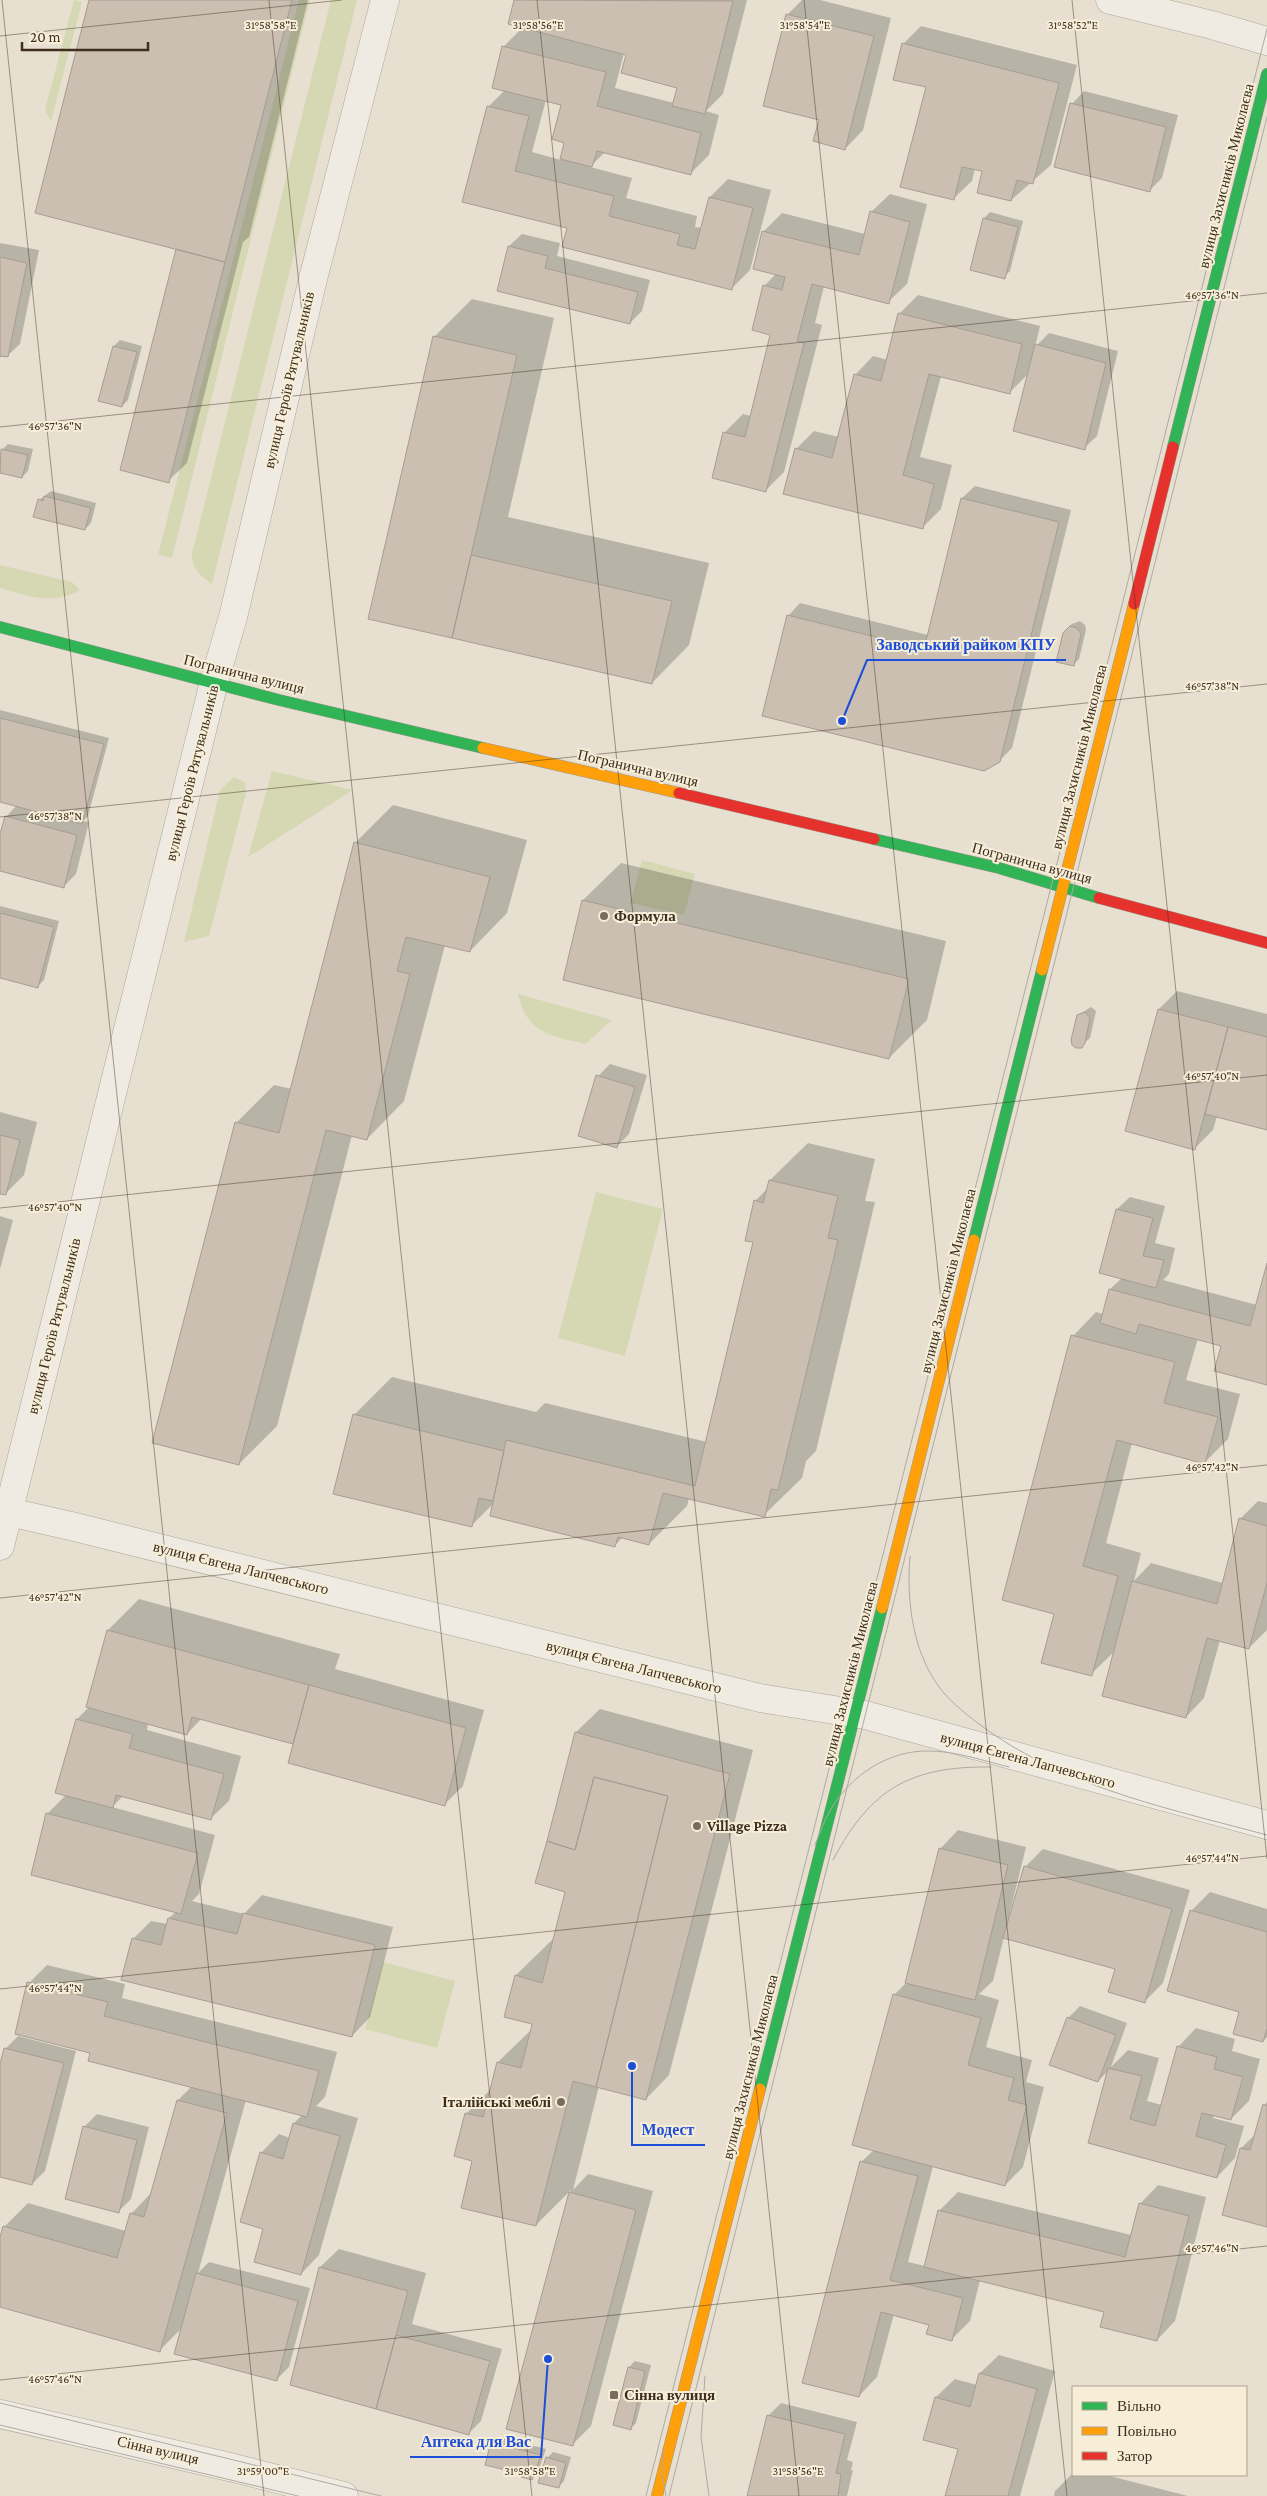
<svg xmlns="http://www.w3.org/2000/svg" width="1267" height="2496" viewBox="0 0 1267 2496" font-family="'Crimson Pro',serif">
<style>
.green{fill:#d6d7b3}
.shadow{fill:#0003;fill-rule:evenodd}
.building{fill:#cbbfb2;stroke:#a89c90}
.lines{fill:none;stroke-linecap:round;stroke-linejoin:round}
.street-casing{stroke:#ada599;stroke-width:29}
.fast-casing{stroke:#9c958a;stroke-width:12}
.slow-casing{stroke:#9c958a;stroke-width:12}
.jam-casing{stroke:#9c958a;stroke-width:12}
.street{stroke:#efebe3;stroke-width:28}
.fast{stroke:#30b455;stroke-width:11}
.slow{stroke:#ff9f0a;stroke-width:11}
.jam{stroke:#e5322d;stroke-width:11}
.tram{stroke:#afaaa2;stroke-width:1}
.ticks{fill:none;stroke:#3d2e20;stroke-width:1;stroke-opacity:0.45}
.poi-dot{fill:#786c5e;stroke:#f7eed8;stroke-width:2}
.labels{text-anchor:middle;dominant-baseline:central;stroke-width:4;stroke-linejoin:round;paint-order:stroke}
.street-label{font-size:15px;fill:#3d2e20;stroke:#f7eed8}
.poi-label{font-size:15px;font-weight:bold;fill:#3d2e20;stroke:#f7eed8;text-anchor:start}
.ticks-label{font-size:12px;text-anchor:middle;fill:#3d2e20;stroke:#f7eed8;stroke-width:4;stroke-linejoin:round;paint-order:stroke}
.leader{fill:none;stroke:#1d4ed8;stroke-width:2}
.callout-dot{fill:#1d4ed8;stroke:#f7eed8;stroke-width:2}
.callout-label{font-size:16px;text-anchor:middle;font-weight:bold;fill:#1d4ed8;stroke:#f7eed8;stroke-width:4;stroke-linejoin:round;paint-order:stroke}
</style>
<rect width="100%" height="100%" fill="#e7e0d1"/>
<path class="green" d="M74,0L82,2L51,121L45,110Z
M299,0H310L172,558L158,555Z
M331,0H357L212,584C199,575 192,569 192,553Z
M0,565L72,582L80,590C51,606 30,596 0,588Z
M272,771L353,790L248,857Z
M234,777L245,782L246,793L209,936L184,942L220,790Z
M642,860L695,874L684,915L630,903Z
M518,994L612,1020L585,1044C550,1035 528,1035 518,994Z
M596,1192L663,1209L625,1356L558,1338Z
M383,1962L455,1981L437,2048L365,2029Z"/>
<path class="shadow" d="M91,0H308L249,237L243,242L187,463L168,481L177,250Z
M515,0H747L723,94L706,111L719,115L709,155L691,173L605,152L590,167L632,178L626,198L697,216L695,227L702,228L710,197L728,179L771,190L750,270L732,288L569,227L464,201L488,107L505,90L503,47L523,27L509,24ZM624,53L678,87L674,103L615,88ZM546,100L562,104L566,142L561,160L532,152Z
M802,0H820L891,18L863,130L845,149L820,119L787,15Z
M921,26L1077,65L1051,165L1011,200L984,170L975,168L972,181L953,199L927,86L903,44Z
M1084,91L1178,115L1162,178L1150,190L1072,104Z
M890,194L927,204L907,284L888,302L824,286L815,323L822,325L784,472L766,490L724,433L743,414L751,416L772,334L764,286L776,274L763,232L782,213L865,234L871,212Z
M990,212L1023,221L1010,271L1004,277L984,218Z
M522,234L560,243L557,256L650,280L642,311L630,323L509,246Z
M0,243L39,250L20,344L7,356L1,355L0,359Z
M918,295L1040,326L1035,347L1049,333L1118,351L1097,436L1084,448L1029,373L1009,393L941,376L920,457L952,465L941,509L922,528L796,449L814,431L839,437L855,375L873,356L888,360L899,314Z
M472,299L554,318L508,517L709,563L689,645L652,683L369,618L434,337Z
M120,340L142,346L128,400L122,406L114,346Z
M8,444L33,449L28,471L22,477L0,472L2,450Z
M975,486L1071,510L1012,748L999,761L788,616L800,603L928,635L962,498Z
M51,491L96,503L91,523L85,529L39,500Z
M1080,621L1085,625L1086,630L1079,659L1073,665L1057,661L1065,630L1072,624Z
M0,710L109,738L88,816L83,821L89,822L76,874L63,887L0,870V839L6,817L17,805L0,801Z
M393,805L527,840L507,913L470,951L445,945L404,1101L367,1139L352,1135L277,1426L239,1464L237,1122L274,1085L292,1089L355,843Z
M621,863L946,941L927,1020L889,1058L564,980L583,900Z
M0,906L59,921L44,980L38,986L0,977Z
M1177,991L1267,1014V1129L1217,1116L1213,1130L1195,1148L1159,1009Z
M1091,1007L1096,1011L1090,1038L1083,1044L1080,1014Z
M610,1064L647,1075L629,1134L617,1146L598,1076Z
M0,1112L37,1122L24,1175L5,1194L0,1192Z
M808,1143L875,1159L865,1201L875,1202L816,1451L806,1461L802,1478L764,1515L689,1498L687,1506L649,1544L623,1537L615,1545L494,1503L471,1526L354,1415L392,1377L536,1412L545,1403L707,1442L754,1241L755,1201L768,1188L770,1180Z
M1130,1197L1165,1206L1155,1243L1175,1248L1169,1274L1163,1280L1257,1305L1267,1268V1384L1222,1345L1198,1338L1186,1380L1240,1394L1228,1439L1205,1462L1132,1443L1106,1543L1141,1553L1134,1581L1151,1563L1223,1583L1240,1519L1258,1501L1267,1503V1630L1249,1648L1220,1640L1204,1698L1186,1717L1115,1651L1091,1674L1056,1613L1073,1336L1096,1312L1103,1314L1110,1289L1122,1278L1101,1272L1117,1209Z
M0,1216L13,1220L0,1269Z
M139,1599L340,1654L335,1669L484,1710L463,1786L445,1804L296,1740L292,1743L202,1718L187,1734L148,1723L147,1730L241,1756L229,1801L210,1819L124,1795L112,1807L215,1835L199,1894L192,1901L244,1914L262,1895L393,1927L370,2017L352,2036L133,1939L151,1921L168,1924L169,1918L177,1911L47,1814L67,1794L77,1719L89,1707L87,1706L108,1630Z
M600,1709L753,1750L669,2075L646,2099L599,2086L573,2190L588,2174L653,2191L591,2426L572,2445L508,2428L571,2190L536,2225L474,2160L466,2114L492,2088L498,2062L532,2029L533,2024L516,1975L554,1938L566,1891L548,1840L576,1732Z
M958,1830L1026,1847L1010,1912L1012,1913L1025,1867L1043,1849L1190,1890L1163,1983L1145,2001L1116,1969L1004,1937L993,1981L979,1994L999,2000L986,2047L1032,2060L1026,2082L1044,2087L1023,2167L1005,2185L933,2166L908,2262L925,2266L939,2211L958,2192L1131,2235L1140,2204L1158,2185L1206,2197L1175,2321L1157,2340L1105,2311L980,2280L970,2321L951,2340L930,2324L894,2314L877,2377L859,2396L861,2162L874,2150L894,1995L907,1982L940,1849Z
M1210,1892L1267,1909V2037L1263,2041L1241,2011L1191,1911Z
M47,1965L125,1984L122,1998L337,2052L325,2097L316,2106L358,2118L319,2255L301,2274L264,2228L261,2153L279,2134L290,2138L294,2123L303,2114L246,2100L198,2273L209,2262L310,2288L289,2367L276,2380L183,2327L160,2350L0,2306V2242L4,2227L28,2203L126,2231L131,2214L152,2192L178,2100L192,2086L91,2052L29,1983Z
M1080,2006L1127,2023L1111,2067L1128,2050L1159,2058L1147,2101L1162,2105L1178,2047L1196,2028L1235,2039L1232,2051L1260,2059L1249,2101L1231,2119L1214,2115L1213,2118L1244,2126L1235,2158L1217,2177L1090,2142L1109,2070L1098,2081L1068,2018Z
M18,2036L76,2051L45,2171L32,2184L0,2176V2069L5,2049Z
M1267,2102V2225L1223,2214L1241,2148L1256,2134L1264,2105Z
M97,2114L149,2127L131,2199L119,2211L66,2198L85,2126Z
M339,2249L426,2273L412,2324L502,2349L481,2421L469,2433L320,2267Z
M999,2355L1055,2371L1020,2496H946L959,2448L936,2397L955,2379L977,2385L980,2373Z
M635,2361L651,2365L636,2423L630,2429L629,2367Z
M781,2403L857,2422L847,2460L853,2462L851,2470H853L847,2496H749L768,2416Z
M498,2437L546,2449L538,2472L532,2479L523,2473L492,2443Z
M553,2452L571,2457L564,2481L558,2487L547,2458Z
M1073,2473V2475H1106L1188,2496H1054L1055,2491Z"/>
<path class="building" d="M89,0H292L225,262L35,213Z
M514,0L733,1L705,114L672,106L677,88L621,73L626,55L508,24Z
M786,14L874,36L845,150L813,141L819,120L763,106Z
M902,43L1059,83L1033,184L1017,180L1011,201L977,193L982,171L962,167L954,200L900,187L926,87L893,80Z
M502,46L606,72L597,106L701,133L691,175L597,151L592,167L560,159L564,143L552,139L561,105L492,88Z
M1070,103L1166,127L1150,192L1054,167Z
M487,106L529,116L515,171L614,196L609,216L680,234L677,245L695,249L709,197L753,208L732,290L562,247L567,228L462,202Z
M870,211L910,222L889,304L812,284L797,341L804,343L766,492L712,478L723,432L745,437L770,335L752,330L763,285L782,290L785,277L753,269L762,231L859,255Z
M983,218L1018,227L1005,279L970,270Z
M508,246L548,256L545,268L638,292L630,324L497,291Z
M176,249L225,262L169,483L120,470Z
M0,257L27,263L8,357L0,356Z
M898,313L1022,344L1010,394L929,374L903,475L934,484L923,529L783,494L795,448L832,458L854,374L881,381Z
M433,336L517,355L452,638L368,619Z
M1035,344L1106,363L1085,450L1013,431Z
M113,346L137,352L122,407L98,401Z
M1,449L28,455L22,478L0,473Z
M44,496L91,508L85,530L33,517L38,499L43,501Z
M961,498L1059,522L1000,762L984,771L762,716L787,615L924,649Z
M471,555L672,601L652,684L452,638Z
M1070,626L1077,628L1081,634L1074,666L1056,662L1063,633Z
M0,718L104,744L82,824L0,802Z
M5,816L77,835L64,888L0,871V834Z
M354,842L490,877L470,952L406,937L397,971L410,974L367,1140L326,1130L239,1465L152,1443L235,1122L279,1133Z
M582,900L909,979L889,1059L563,980Z
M0,913L54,927L38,988L0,978Z
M1158,1009L1228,1027L1195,1150L1125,1131Z
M1085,1012L1090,1018L1085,1043L1082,1048H1076L1072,1045L1071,1040L1077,1015Z
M1228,1027L1267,1037V1130L1205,1114Z
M596,1075L635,1087L617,1148L578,1136Z
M0,1135L20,1140L6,1195L0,1194Z
M769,1180L838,1196L828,1238L838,1240L778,1490L771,1489L765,1517L663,1493L649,1545L618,1537L615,1547L490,1516L506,1440L695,1486L753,1242L745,1241L754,1200L763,1203Z
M1116,1209L1153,1218L1143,1256L1164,1260L1156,1288L1099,1273Z
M1267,1263V1385L1214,1371L1221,1346L1139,1324L1136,1334L1100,1323L1109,1289L1250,1326Z
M1071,1335L1175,1362L1164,1403L1218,1417L1205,1464L1117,1440L1083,1566L1118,1576L1092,1676L1041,1663L1054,1614L1002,1600Z
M353,1414L504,1451L493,1501L479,1498L472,1527L333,1494Z
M1239,1518L1267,1526V1583L1249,1649L1207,1638L1186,1718L1102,1696L1132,1581L1217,1604Z
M107,1630L309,1685L293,1744L192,1717L187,1735L86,1707Z
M309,1685L466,1728L445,1806L288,1763Z
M76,1719L133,1734L129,1748L224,1774L211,1820L116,1795L113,1808L55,1793Z
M575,1732L730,1774L646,2100L596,2087L668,1796L594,1777L575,1850L547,1841Z
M594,1777L668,1796L596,2087L573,2081L536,2226L461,2208L472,2161L454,2156L465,2113L483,2117L497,2062L521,2068L532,2024L504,2017L515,1975L542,1983L565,1892L535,1883L547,1841L575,1850Z
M46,1813L198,1853L181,1914L31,1875Z
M939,1848L1008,1865L975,2000L905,1983Z
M1024,1866L1172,1909L1145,2003L1108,1992L1115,1969L1003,1938Z
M1190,1910L1267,1932V2029L1263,2042L1233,2034L1239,2012L1167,1991Z
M243,1913L375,1945L352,2037L121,1980L132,1938L161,1945L168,1918L237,1934Z
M27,1982L108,2002L104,2016L319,2071L307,2117L88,2061L90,2053L15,2034Z
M893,1994L981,2018L968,2065L1014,2078L1008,2100L1027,2105L1005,2186L852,2145Z
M1067,2017L1116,2035L1098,2082L1049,2065Z
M1177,2046L1217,2057L1214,2069L1243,2077L1231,2120L1202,2113L1196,2136L1226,2145L1217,2178L1088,2143L1108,2068L1142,2076L1130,2119L1155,2126Z
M4,2048L64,2063L32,2185L0,2177V2064Z
M177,2100L227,2113L160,2352L0,2307V2237L3,2226L117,2258L130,2213L144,2217Z
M1263,2104L1267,2106V2227L1222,2215L1240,2148L1250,2150Z
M293,2123L340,2136L301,2275L254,2262L263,2229L240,2222L260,2152L283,2159Z
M83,2126L137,2140L119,2213L65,2199Z
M860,2161L918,2176L890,2280L963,2298L952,2341L926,2334L929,2325L881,2312L859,2397L802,2383Z
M569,2192L636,2210L573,2446L506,2429Z
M1139,2203L1189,2216L1157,2341L1100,2327L1104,2312L924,2267L938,2210L1125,2257Z
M319,2267L408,2291L376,2409L290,2385Z
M196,2273L298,2301L277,2381L174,2354Z
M396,2335L490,2361L469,2435L376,2409Z
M628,2367L645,2371L631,2430L613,2425Z
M979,2373L1037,2389L1008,2496H945L958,2449L923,2440L935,2397L970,2407Z
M767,2415L845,2434L836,2473L841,2474L838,2496H747Z
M491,2442L541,2455L532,2480L521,2477L522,2474L485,2465Z
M546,2457L566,2463L559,2488L538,2483Z"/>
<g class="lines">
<g class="street-casing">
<path id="street" d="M1110,0L1212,25L1267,41
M0,1510L75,1527L760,1698L865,1715L1267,1825
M0,1546L214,682L233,617L313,279L385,0
M0,2414L234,2468L344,2496"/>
</g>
<g class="fast-casing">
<path id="fast" d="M1173,447L1267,74
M0,627L279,700L483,748
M874,839L999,868L1099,898
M974,1240L1042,970
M760,2089L882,1608"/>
</g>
<g class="slow-casing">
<path id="slow" d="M483,748L679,793
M1042,970L1134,604
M882,1608L974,1240
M657,2496L760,2089"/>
</g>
<g class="jam-casing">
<path id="jam" d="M1134,604L1173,447
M679,793L874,839
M1099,898L1267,943"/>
</g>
<use href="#street" class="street"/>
<use href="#fast" class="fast"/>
<use href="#slow" class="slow"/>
<use href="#jam" class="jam"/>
<path class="tram" d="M910,1556C906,1601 913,1656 943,1692C958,1709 977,1723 996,1736C1077,1790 1174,1810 1267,1835
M815,1845C820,1833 824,1820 831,1809C851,1775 889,1750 929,1751C956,1751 984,1761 1009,1767
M833,1860C871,1788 911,1766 991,1767
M705,2376L701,2437L709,2496
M0,2403L381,2496
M0,2425L298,2496
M663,2448L662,2474L666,2496
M646,2496L1267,29
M669,2496L1267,117"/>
</g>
<path class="ticks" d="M2,0L264,2496M269,0L532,2496M537,0L799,2496M804,0L1067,2496M1072,0L1267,1859M0,36L342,0M0,427L1267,293M0,817L1267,684M0,1208L1267,1075M0,1598L1267,1465M0,1989L1267,1856M0,2380L1267,2246"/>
<g class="poi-dot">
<circle cx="604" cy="916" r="5"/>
<circle cx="697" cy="1826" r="5"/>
<circle cx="561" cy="2102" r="5"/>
<rect x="609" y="2390" width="10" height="10" rx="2.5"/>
</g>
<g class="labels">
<g class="street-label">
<text transform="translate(1226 176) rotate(-76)">вулиця Захисників Миколаєва</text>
<text transform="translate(289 380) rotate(-77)">вулиця Героїв Рятувальників</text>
<text transform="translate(244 674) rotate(14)">Погранична вулиця</text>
<text transform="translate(1079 757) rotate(-76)">вулиця Захисників Миколаєва</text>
<text transform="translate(638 768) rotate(13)">Погранична вулиця</text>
<text transform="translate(192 773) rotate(-76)">вулиця Героїв Рятувальників</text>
<text transform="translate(1032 863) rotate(15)">Погранична вулиця</text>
<text transform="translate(948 1281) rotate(-76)">вулиця Захисників Миколаєва</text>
<text transform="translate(54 1326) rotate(-76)">вулиця Героїв Рятувальників</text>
<text transform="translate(241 1568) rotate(14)">вулиця Євгена Лапчевського</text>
<text transform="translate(634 1667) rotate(14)">вулиця Євгена Лапчевського</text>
<text transform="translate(850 1674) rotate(-76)">вулиця Захисників Миколаєва</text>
<text transform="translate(1028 1760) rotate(15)">вулиця Євгена Лапчевського</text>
<text transform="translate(750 2067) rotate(-76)">вулиця Захисників Миколаєва</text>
<text transform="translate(158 2450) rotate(13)">Сінна вулиця</text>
</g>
<g class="poi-label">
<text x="614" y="916">Формула</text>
<text x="707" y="1826">Village Pizza</text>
<text x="551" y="2102" text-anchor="end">Італійські меблі</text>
<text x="624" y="2395">Сінна вулиця</text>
</g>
</g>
<g class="ticks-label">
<text x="271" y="29">31°58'58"E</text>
<text x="538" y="29">31°58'56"E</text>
<text x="805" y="29">31°58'54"E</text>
<text x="1073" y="29">31°58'52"E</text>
<text x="1212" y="299">46°57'36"N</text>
<text x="55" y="430">46°57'36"N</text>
<text x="1212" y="690">46°57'38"N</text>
<text x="55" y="820">46°57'38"N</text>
<text x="1212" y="1080">46°57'40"N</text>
<text x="55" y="1211">46°57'40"N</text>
<text x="1212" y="1471">46°57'42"N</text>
<text x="55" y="1601">46°57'42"N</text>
<text x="1212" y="1862">46°57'44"N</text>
<text x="55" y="1992">46°57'44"N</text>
<text x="1212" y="2252">46°57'46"N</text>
<text x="55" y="2383">46°57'46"N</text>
<text x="263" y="2475">31°59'00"E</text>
<text x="530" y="2475">31°58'58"E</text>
<text x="798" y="2475">31°58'56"E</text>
</g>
<path class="leader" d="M842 721L867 660H1066M632 2066L632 2145H705M548 2359L541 2457H410"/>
<g class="callout-dot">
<circle cx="842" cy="721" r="5"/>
<circle cx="632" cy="2066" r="5"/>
<circle cx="548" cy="2359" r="5"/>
</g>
<g class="callout-label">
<text x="966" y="650">Заводський райком КПУ</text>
<text x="668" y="2135">Модест</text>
<text x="476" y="2447">Аптека для Вас</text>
</g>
<rect x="1072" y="2386" width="175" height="90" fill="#f7eed8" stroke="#ada18e"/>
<rect x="1082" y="2402" width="25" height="8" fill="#30b455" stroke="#ada18e"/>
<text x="1117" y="2411" font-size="15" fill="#3d2e20">Вільно</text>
<rect x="1082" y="2427" width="25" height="8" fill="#ff9f0a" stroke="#ada18e"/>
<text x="1117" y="2436" font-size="15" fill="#3d2e20">Повільно</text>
<rect x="1082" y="2452" width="25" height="8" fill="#e5322d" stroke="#ada18e"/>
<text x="1117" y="2461" font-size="15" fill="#3d2e20">Затор</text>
<path d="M22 42v8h126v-8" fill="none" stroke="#3d2e20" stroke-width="2.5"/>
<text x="30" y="42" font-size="15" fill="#3d2e20" stroke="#f7eed8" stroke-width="4" paint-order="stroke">20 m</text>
</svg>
